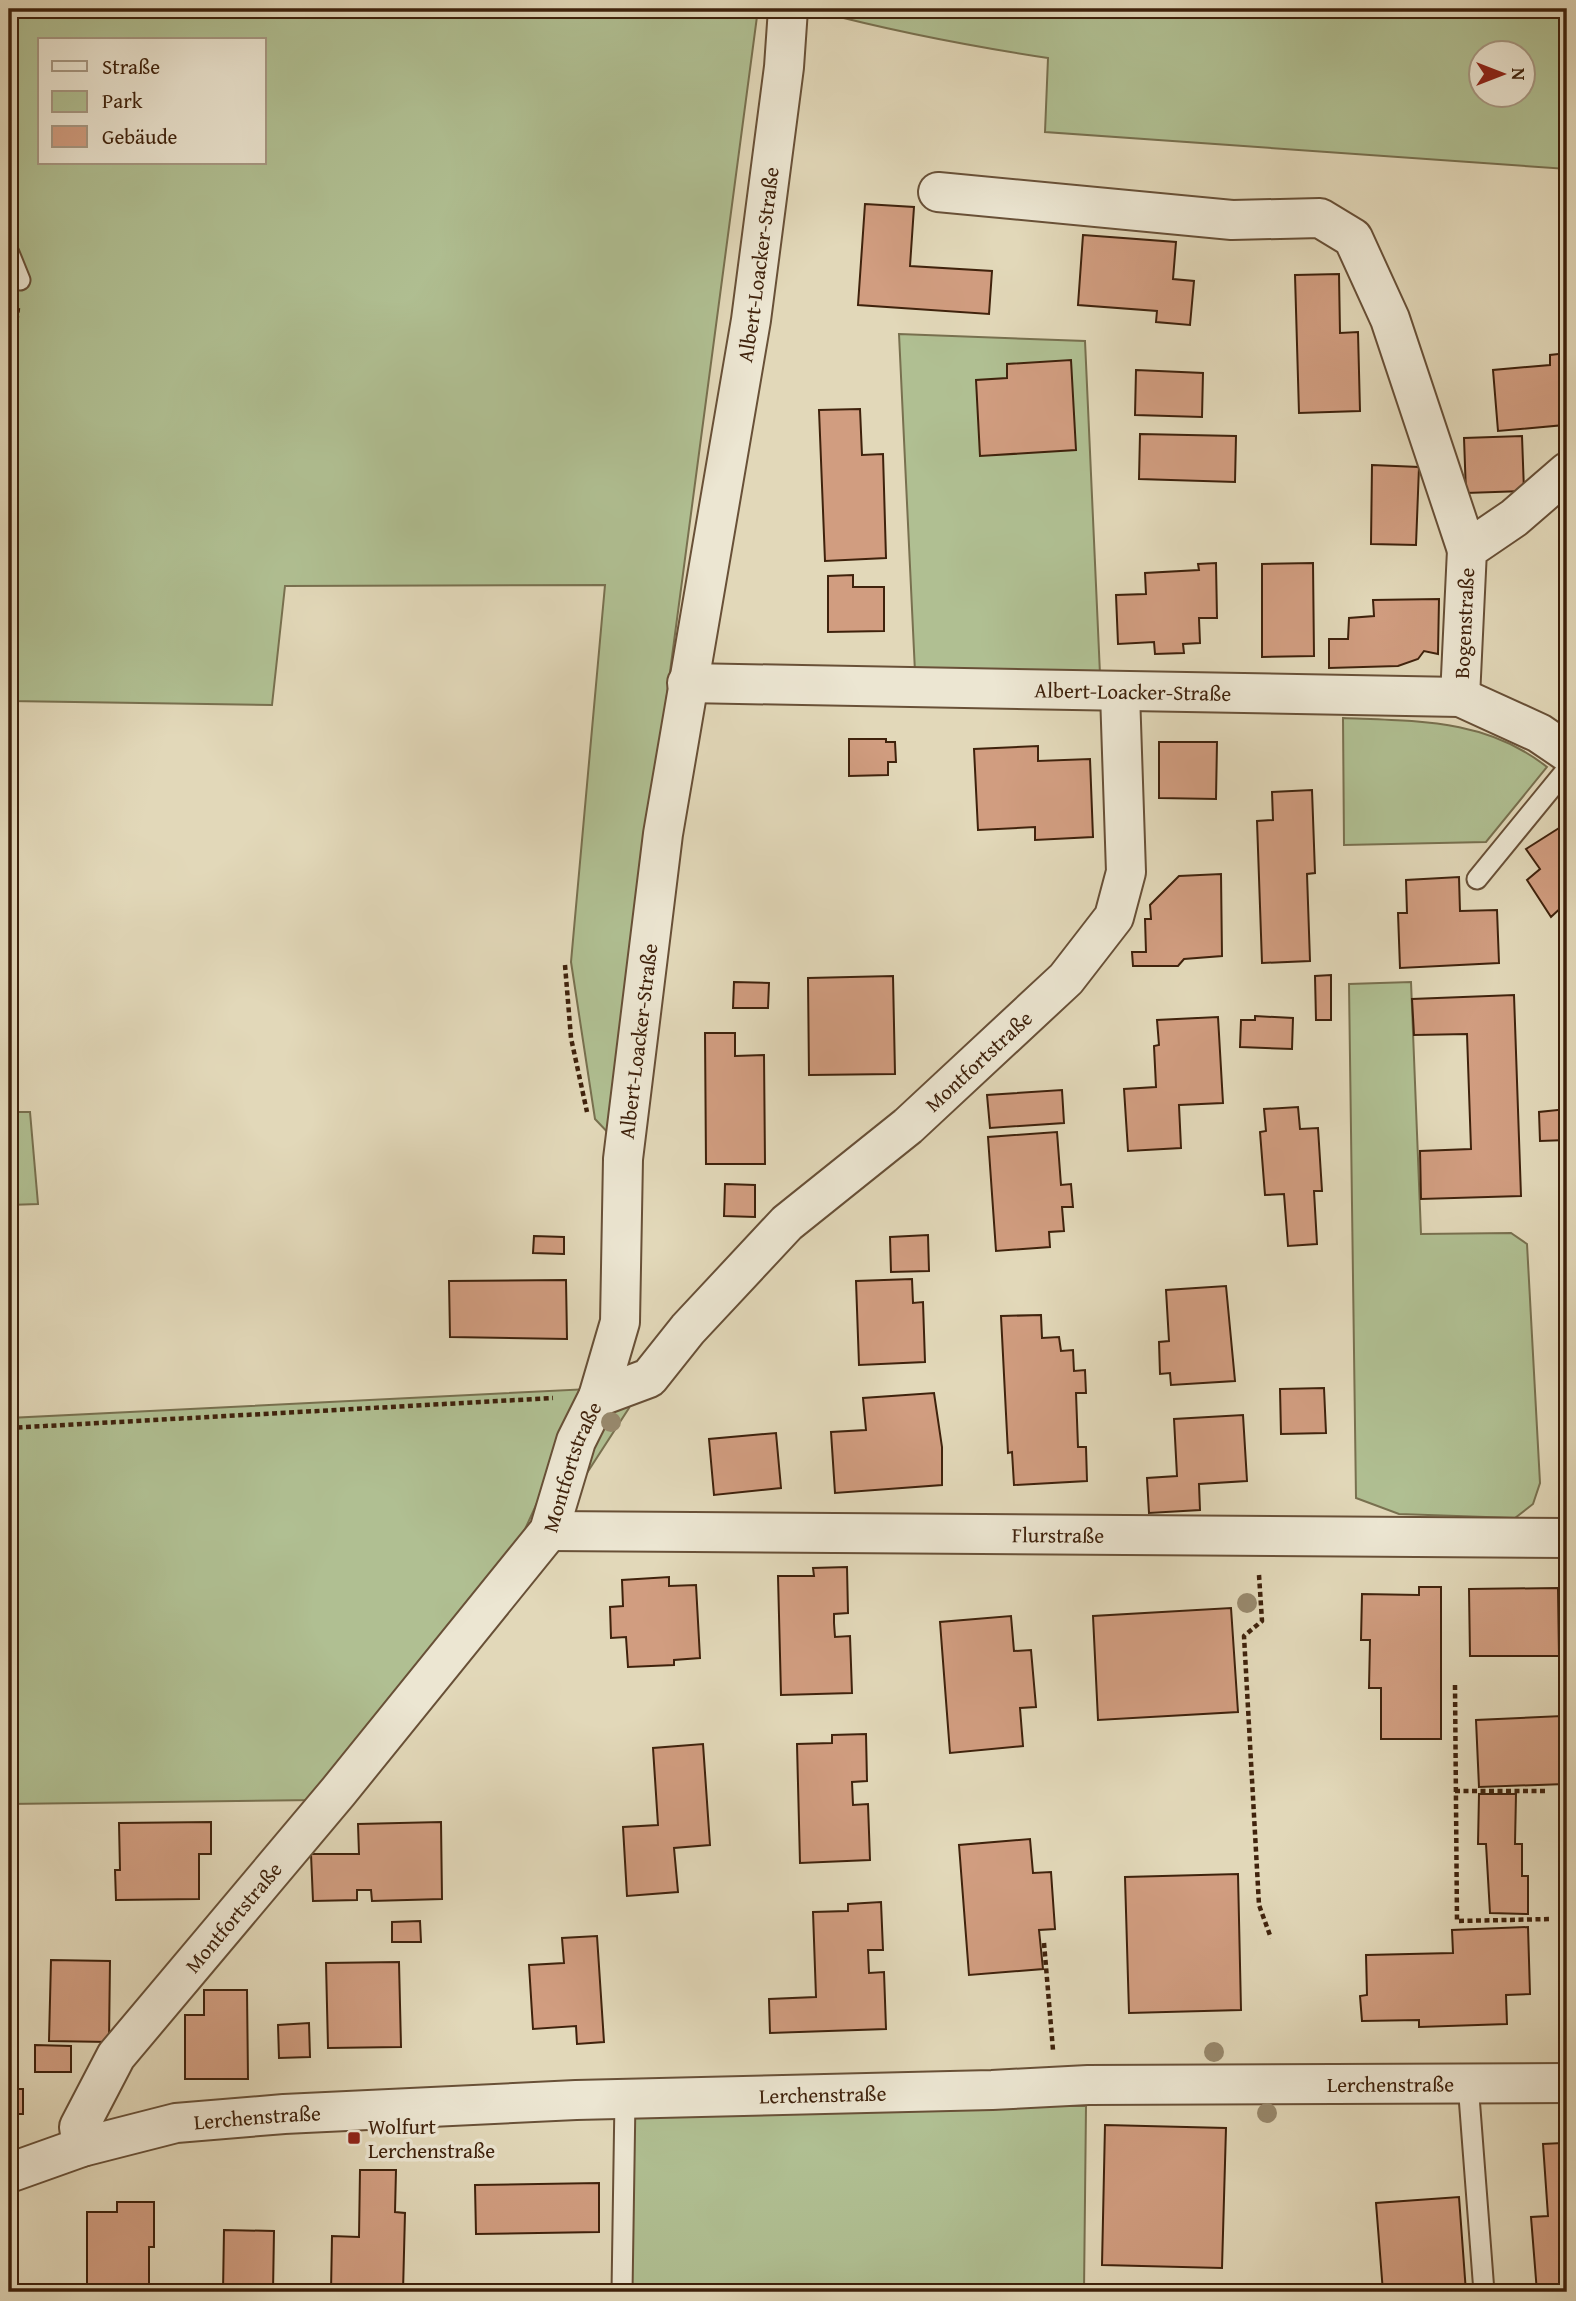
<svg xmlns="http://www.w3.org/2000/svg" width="1576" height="2301" viewBox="0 0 1576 2301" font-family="'Gentium Book Plus',serif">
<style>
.green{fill:#b0bf92;stroke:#78704f;stroke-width:2;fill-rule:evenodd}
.building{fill:#d19d80;stroke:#3f220c;stroke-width:2}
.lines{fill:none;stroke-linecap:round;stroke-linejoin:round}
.service-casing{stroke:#685037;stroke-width:23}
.minor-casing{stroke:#685037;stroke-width:42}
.path{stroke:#3f220c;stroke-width:4.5;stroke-dasharray:5 3.5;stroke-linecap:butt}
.service{stroke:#ece6d2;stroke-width:19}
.minor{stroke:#ece6d2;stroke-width:38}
.tree{fill:#98896d}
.poi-dot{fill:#8f2418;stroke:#ece6d2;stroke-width:2.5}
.labels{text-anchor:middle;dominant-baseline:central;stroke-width:7;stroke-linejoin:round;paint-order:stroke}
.street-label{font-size:21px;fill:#3f220c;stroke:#ece6d2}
.poi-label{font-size:21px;fill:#3f220c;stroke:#ece6d2;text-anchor:start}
</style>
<rect width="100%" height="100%" fill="#e2d8b9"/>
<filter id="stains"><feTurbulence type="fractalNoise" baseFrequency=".00286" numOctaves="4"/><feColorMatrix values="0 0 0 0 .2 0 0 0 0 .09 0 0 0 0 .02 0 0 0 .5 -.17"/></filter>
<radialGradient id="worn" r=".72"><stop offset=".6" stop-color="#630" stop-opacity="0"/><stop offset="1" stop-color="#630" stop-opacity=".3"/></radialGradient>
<path class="green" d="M9,9H758L613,1101V1138L595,1119L571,962L605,585L285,586L272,705L9,701ZM40,40H264V163H40Z
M816,9H1567V169L1045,132L1048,58C969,46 892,31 816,11ZM1482,52H1524V94H1482Z
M899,334L1085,341L1100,674L915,672Z
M1343,718C1417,721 1487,719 1547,767L1486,842L1344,845Z
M1411,982L1421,1234L1511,1233L1527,1244L1540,1483L1533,1504L1515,1518L1399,1514L1356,1498L1349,984Z
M9,1112H30L38,1204L9,1205Z
M589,1389L516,1549L316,1800L9,1804V1418Z
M632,1400L629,1408L585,1476L581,1465L610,1411Z
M628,2103L1086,2106L1084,2292H629Z"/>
<path class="building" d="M865,204L914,207L910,266L992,271L989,314L858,305Z
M1083,235L1176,242L1173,279L1194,281L1190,325L1156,322L1157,311L1078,305Z
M1339,274L1340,333L1358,332L1360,411L1299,413L1295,275Z
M1567,353V415H1562L1564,425L1498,431L1493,370L1550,365V355Z
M1071,360L1076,450L980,456L976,380L1007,378V364Z
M1136,370L1203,373L1202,417L1135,415Z
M860,409L862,455L883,454L886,558L825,561L819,410Z
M1140,434L1236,436L1235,482L1139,479Z
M1522,436L1524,491L1466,493L1464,438Z
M1372,465L1419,467L1416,545L1371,544Z
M1564,515H1567V584H1562Z
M1216,563L1217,618H1199L1200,643L1183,644L1184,653L1155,654L1154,642L1118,644L1116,595L1146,594L1145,573L1199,570L1198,564Z
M1313,563L1314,656L1262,657V564Z
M853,575V587H884V631L828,632V576Z
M1439,599L1438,654L1424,651L1418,659L1398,666L1329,668V639H1348L1349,618L1374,616L1373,600Z
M849,739H886V742H895L896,762H888V775L849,776Z
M1159,742H1217L1216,799L1159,798Z
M1038,746V761L1090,759L1093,837L1035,840V827L978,830L974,749Z
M1312,790L1315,873L1307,874L1310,961L1262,963L1257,821L1273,820L1272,792Z
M1567,823V907L1565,904L1551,917L1527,880L1540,869L1526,849Z
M1221,874L1222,956L1184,959L1178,966H1133L1132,952H1146L1145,919H1151L1150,905L1179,876Z
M1459,877L1460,911L1497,910L1499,963L1400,968L1398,913H1407L1406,880Z
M1331,975V1020H1316L1315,976Z
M893,976L895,1074L809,1075L808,978Z
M734,982L769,983L768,1008H733Z
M1514,995L1521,1196L1421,1199L1420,1151L1471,1149L1467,1034L1414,1035L1412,999Z
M1255,1016L1293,1018L1292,1049L1240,1047L1241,1020H1255Z
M1218,1017L1223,1103L1179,1105L1181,1148L1128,1151L1124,1089L1156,1087L1154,1046L1159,1045L1157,1020Z
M705,1033H735V1056L764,1055L765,1164H706Z
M1062,1090L1064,1123L990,1128L987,1095Z
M1298,1107L1300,1129L1318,1128L1322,1191H1314L1317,1244L1288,1246L1284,1194L1265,1195L1260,1132L1266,1131L1264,1109Z
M1567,1109V1140L1540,1141L1539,1112Z
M1057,1132L1061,1185L1071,1184L1073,1207H1062L1064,1231L1049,1232L1050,1247L996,1251L988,1137Z
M725,1184L755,1185V1217L724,1216Z
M928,1235L929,1271L891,1272L890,1237Z
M534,1236L564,1237V1254L533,1253Z
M912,1279L913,1303L923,1302L925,1362L859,1365L856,1281Z
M566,1280L567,1339L450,1337L449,1281Z
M1226,1286L1235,1381L1171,1385L1170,1373L1160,1374L1159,1342L1169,1341L1166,1290Z
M1041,1315L1042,1338L1059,1337L1061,1351L1073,1350L1074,1371L1085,1370L1086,1393H1076L1078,1447H1086L1087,1481L1014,1485L1012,1452L1008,1453L1001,1316Z
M1324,1388L1326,1433L1281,1434L1280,1389Z
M934,1393L942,1447V1485L835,1493L831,1432L866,1430L863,1398Z
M1243,1415L1247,1481L1199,1484L1200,1510L1149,1513L1147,1478L1177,1476L1174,1419Z
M776,1433L781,1488L714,1495L709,1439Z
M847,1567L848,1613L834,1614V1623L835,1637L850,1636L852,1693L781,1695L778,1576H814L813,1568Z
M669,1577V1586L696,1585L700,1658L674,1660V1665L628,1667L626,1637L611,1638L610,1607L623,1606L622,1580Z
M1419,1587H1441V1739H1381V1688H1369L1370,1640H1361L1362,1594L1419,1595Z
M1558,1588L1559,1656H1470L1469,1589Z
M1231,1608L1238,1712L1098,1720L1093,1616Z
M1011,1616L1014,1651L1031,1650L1036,1707L1020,1708L1023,1746L950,1753L940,1622Z
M1562,1716L1565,1784L1479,1787L1476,1720Z
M866,1734L867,1781L852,1782L853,1805L868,1804L870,1860L800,1863L797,1744L832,1743V1735Z
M703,1744L710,1845L674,1848L678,1892L627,1896L623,1827L658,1825L653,1748Z
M1479,1794H1516L1515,1844H1522V1876H1528V1914L1490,1913L1486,1844H1478Z
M211,1822V1854H199V1899L116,1900L115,1870H120L119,1823Z
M441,1822L442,1899L372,1901L371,1890H357V1900L313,1901L311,1854H359L358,1824Z
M1030,1839L1033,1873L1051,1872L1055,1929L1039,1930L1043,1969L969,1975L959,1845Z
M1238,1874L1241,2010L1129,2013L1125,1877Z
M881,1902L883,1950H868L869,1973L884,1972L886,2029L770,2033L769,1999L816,1997L813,1912L848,1911V1904Z
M420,1921L421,1942H392V1922Z
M1528,1927L1530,1994L1506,1995L1507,2024L1419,2027V2020L1362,2021L1360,1996L1367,1995L1366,1955L1453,1953L1452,1930Z
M597,1936L604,2042L577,2044L576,2026L533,2029L529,1965L564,1963L562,1938Z
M51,1960L110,1961L109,2042L49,2041Z
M399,1962L401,2047L328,2048L326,1963Z
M204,1990H247L248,2079H185V2015H204Z
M309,2023L310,2057L279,2058L278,2025Z
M35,2045L71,2046V2072H35Z
M9,2089H23V2114H9Z
M1105,2125L1226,2128L1222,2268L1102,2265Z
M1562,2143L1567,2213V2292H1537L1531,2217L1548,2216L1543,2144Z
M360,2170H396L395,2212L405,2213L403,2292H331L332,2236L359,2237Z
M599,2183V2232L476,2234L475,2185Z
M1459,2197L1466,2292H1383L1376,2203Z
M117,2202H154V2247H149V2292H87V2212H117Z
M224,2230L274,2231L273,2292H223Z"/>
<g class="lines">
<g class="service-casing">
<path id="service" d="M9,253L20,280
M1477,879L1567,769
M1468,2083L1484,2292
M622,2292L625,2099"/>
</g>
<g class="minor-casing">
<g id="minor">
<path d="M938,192L1232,220L1320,218L1353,238L1390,319L1467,550"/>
<path id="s1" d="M687,683L1460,697L1539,733L1567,752"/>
<path id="s2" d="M1460,697L1467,550L1514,518L1567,472"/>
<path id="s3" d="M598,1397L649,1378L688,1329L787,1223L908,1126L1066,979L1114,917L1126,872L1120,693"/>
<path id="s4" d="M549,1531L1567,1538"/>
<path id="s5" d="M82,2147L79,2127L116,2056L338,1792L549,1531L576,1441L598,1397L620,1322L623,1159L663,834L751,320L784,67L788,9"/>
<path id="s6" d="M9,2173L82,2147L176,2123L284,2114L576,2100L992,2090L1088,2085L1567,2083"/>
</g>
</g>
<path class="path" d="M9,380L18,308
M565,965L571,1038L587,1112
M9,1428L553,1398
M1259,1575L1262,1621L1244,1636L1259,1905L1271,1938
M1455,1685L1457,1921L1552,1919
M1455,1791H1546
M1044,1943L1053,2050"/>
<use href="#service" class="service"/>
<use href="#minor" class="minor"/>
</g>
<g class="tree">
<circle cx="611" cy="1422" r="10"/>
<circle cx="1247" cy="1603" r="10"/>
<circle cx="1214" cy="2052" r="10"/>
<circle cx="1267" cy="2113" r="10"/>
</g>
<rect class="poi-dot" x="347" y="2131" width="14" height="14" rx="3.5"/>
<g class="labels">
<g class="street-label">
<text stroke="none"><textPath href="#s5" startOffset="2070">Albert-Loacker-Straße</textPath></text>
<text stroke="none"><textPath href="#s2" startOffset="74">Bogenstraße</textPath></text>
<text stroke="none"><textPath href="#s1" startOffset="446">Albert-Loacker-Straße</textPath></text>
<text stroke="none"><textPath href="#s5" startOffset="1284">Albert-Loacker-Straße</textPath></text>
<text stroke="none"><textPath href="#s3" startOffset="513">Montfortstraße</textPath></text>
<text stroke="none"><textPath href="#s5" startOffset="849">Montfortstraße</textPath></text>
<text stroke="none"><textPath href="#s4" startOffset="509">Flurstraße</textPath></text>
<text stroke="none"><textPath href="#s5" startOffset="282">Montfortstraße</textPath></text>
<text stroke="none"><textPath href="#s6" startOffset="1390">Lerchenstraße</textPath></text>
<text stroke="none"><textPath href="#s6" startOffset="822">Lerchenstraße</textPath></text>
<text stroke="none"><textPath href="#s6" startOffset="256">Lerchenstraße</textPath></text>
</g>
<g class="poi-label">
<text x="368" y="2126">Wolfurt<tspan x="368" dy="24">Lerchenstraße</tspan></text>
</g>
</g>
<rect width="1576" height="2301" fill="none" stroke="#e2d8b9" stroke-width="35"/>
<rect x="10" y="10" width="1555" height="2280" fill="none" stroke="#3f220c" stroke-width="3.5"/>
<rect x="18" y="18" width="1541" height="2266" fill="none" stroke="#3f220c" stroke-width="2"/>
<rect x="38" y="38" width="228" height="126" fill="#ece6d2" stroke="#a79883" stroke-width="2"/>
<rect x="52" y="61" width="35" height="10" fill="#ece6d2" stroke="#a79883" stroke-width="2"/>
<text x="102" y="74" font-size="21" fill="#3f220c">Straße</text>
<rect x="52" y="91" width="35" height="21" fill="#b0bf92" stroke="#a79883" stroke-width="2"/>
<text x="102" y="108" font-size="21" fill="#3f220c">Park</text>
<rect x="52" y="126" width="35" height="21" fill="#d19d80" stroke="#a79883" stroke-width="2"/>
<text x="102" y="144" font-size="21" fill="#3f220c">Gebäude</text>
<g transform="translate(1502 74) rotate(90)"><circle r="33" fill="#ece6d2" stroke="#a79883" stroke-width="2"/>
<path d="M0-5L12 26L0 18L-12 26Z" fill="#8f2418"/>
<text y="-10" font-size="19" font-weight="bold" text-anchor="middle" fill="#3f220c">N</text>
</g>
<rect width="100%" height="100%" filter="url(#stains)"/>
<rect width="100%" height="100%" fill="url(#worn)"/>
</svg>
